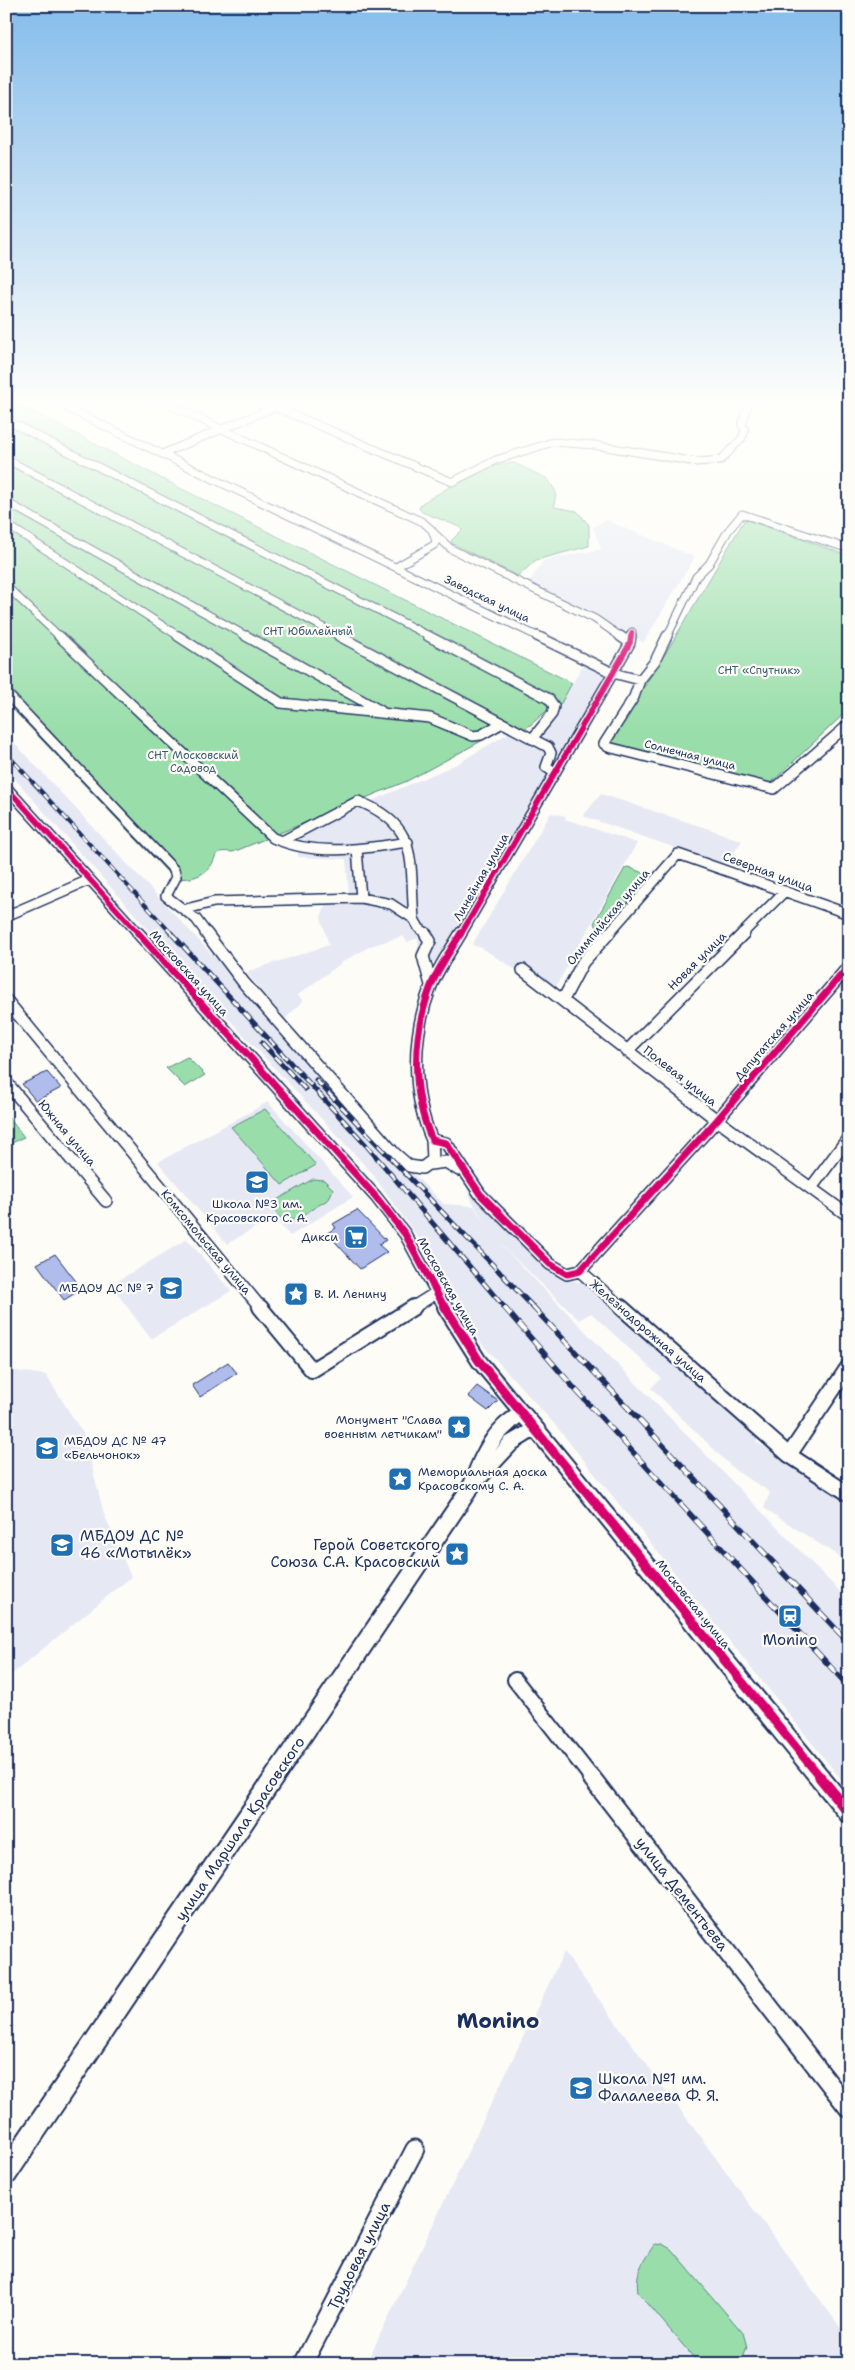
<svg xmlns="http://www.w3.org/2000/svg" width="855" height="2370" viewBox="0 0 855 2370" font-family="'Shantell Sans',sans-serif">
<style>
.built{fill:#e6e9f4}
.green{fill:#99deaa;stroke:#5a8684}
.building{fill:#b0bcec;stroke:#1b2f5e}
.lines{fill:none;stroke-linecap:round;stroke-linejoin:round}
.minor-far4-casing{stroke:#1b2f5e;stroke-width:9}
.minor-far3-casing{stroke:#1b2f5e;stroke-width:12}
.minor-far2-casing{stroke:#1b2f5e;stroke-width:14}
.minor-far1-casing{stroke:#1b2f5e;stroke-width:18}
.minor-casing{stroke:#1b2f5e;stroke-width:21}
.tertiary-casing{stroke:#1b2f5e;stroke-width:4}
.minor-far4{stroke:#fdfcf7;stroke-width:7}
.minor-far3{stroke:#fdfcf7;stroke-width:9}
.minor-far2{stroke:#fdfcf7;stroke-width:11}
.minor-far1{stroke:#fdfcf7;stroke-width:14}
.minor{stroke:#fdfcf7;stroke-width:17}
.tertiary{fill:#fdfcf7;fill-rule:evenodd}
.rail-far2-casing{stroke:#1b2f5e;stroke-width:4}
.rail-far1-casing{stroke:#1b2f5e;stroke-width:5}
.rail-casing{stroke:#1b2f5e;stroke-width:5.5}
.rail-far2{stroke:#fdfcf7;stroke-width:2.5;stroke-dasharray:7;stroke-linecap:butt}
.rail-far1{stroke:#fdfcf7;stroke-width:3;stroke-dasharray:9;stroke-linecap:butt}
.rail{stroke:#fdfcf7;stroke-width:4;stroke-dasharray:11;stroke-linecap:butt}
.cycleway-far4-casing{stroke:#fdfcf7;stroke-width:6}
.cycleway-far3-casing{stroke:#fdfcf7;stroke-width:8}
.cycleway-far2-casing{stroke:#fdfcf7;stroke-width:10}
.cycleway-far1-casing{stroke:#fdfcf7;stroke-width:12}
.cycleway-casing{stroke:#fdfcf7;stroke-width:14}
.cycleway-far4{stroke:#d6006c;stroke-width:4.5}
.cycleway-far3{stroke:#d6006c;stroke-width:5.5}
.cycleway-far2{stroke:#d6006c;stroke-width:7}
.cycleway-far1{stroke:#d6006c;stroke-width:9}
.cycleway{stroke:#d6006c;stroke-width:11}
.labels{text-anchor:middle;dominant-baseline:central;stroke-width:4.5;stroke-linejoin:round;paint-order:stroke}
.far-street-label{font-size:11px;fill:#1b2f5e;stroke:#fdfcf7}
.far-park-label{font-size:11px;fill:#3a5b71;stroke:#fdfcf7}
.street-label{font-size:12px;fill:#1b2f5e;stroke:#fdfcf7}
.poi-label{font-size:12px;fill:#1b2f5e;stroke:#fdfcf7;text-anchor:end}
.near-poi-label{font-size:15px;fill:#1b2f5e;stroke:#fdfcf7;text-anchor:start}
.near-street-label{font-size:15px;fill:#1b2f5e;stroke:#fdfcf7}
.near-district-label{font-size:21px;font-weight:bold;fill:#1b2f5e;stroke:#fdfcf7}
</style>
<rect width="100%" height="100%" fill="#fdfcf7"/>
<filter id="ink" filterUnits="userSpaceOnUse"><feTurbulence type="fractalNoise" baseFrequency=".02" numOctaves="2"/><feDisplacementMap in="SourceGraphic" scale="10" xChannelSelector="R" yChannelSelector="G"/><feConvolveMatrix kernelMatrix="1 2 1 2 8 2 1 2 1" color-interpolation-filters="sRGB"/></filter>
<g filter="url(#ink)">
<path class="built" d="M606,520L695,557L643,643L628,630L620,632L527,585L544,560L601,549L593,527Z
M583,665L606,677L554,770L530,803L436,963L419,957L418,938L407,942L403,936L371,946L344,961L298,995L303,1001L285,1019L246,972L329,945L321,918L327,898L349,896L346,859L298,857L299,832L457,764L512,731L537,744Z
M6,734L277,1024L285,1038L393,1154L444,1204L474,1206L487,1227L471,1199L465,1181L512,1233L563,1278L579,1282L588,1279L762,1437L756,1442L849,1498V1563L764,1508L770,1492L736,1471L651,1388L661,1378L591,1313L579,1320L499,1243L849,1601V1789L556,1426L481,1343L419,1239L371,1172L197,985L6,769Z
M601,794L715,831L742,841L725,865L583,816Z
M551,813L566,816L565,819L637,843L555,988L519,972L482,948L472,945Z
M268,1102L353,1197L290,1236L273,1217L227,1244L158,1162Z
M187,1239L231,1291L151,1339L111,1285Z
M16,1371L46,1375L84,1435L104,1514L131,1577L6,1679V1375Z
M564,1952L846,2335L839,2364H366Z"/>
<path class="green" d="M6,401H12L184,490L572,683L560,705C545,707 537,723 522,730L511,725L407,781L233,852C209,849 219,860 207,870C197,879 183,880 172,877L6,702V528L279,705L425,720L420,712L287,701L6,522Z
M514,463L548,479L556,492L554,507L577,511L589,525V546L536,560L518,576L453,544L451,541L462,530L460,527L422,512L419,508L422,503C447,489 485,463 514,463Z
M745,519L849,556V709L771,783L608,743L667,651Z
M628,867L643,873L649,879L605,930H599L594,923L625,868Z
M187,1057L205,1075L185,1087L166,1068Z
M265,1109L316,1165L282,1185L231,1127Z
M9,1118L24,1137L6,1146V1119Z
M313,1179L324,1180L333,1189L329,1199L294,1220L279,1217L274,1210L275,1201Z
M662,2244L671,2249L743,2333L747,2347L740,2364H699L638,2292C635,2271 643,2262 654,2245Z"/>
<path class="building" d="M47,1072L61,1088L36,1101L22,1084Z
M357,1210L386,1240L379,1245L387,1252L360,1269L327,1233L336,1228L333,1224Z
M55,1254L82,1289L64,1300L37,1264Z
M228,1362L237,1373L200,1397L192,1385Z
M477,1386L498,1401L488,1411L468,1396Z"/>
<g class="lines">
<g class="minor-far4-casing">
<path id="minor-far4" d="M53,401L539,637
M161,401L423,522L432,530L436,541L434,545L396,567
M266,401L275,407L452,482L496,460L553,442L594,445L697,462L721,460L742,438L745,430L742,425L749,401
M6,426L14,424L431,637
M162,454L275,407
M6,459L341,637
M6,502L248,637
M6,524L180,637
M435,534L451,549L595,619L621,637
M6,586L60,637
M631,637L632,632
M667,637L696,577L709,564L728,531L742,514L849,549"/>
</g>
<g class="minor-far3-casing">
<path id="minor-far3" d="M59,636L273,838C317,857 362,849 408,842
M178,636L281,703L430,718L473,736L481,735L502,723
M246,636L381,711
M339,636L548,747L551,753L546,767L555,773
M428,636L549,699L554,706L552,714L532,739
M537,636L613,673L640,680
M620,636L630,643
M667,636L655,661L640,680L634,697L604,744L608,747L774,789L849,724
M6,693L174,870L176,877L166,896L196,919L207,934
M6,787L139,934
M282,841L358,801C421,826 409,861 414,919L419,928L427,934
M357,849L361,898
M186,909L214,902L361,898L391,904L414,919
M6,916L89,880
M461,934L613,673L630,643L631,636
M608,934L678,854L849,914
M742,934L785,891"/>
</g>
<g class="minor-far2-casing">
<path id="minor-far2" d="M138,933L376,1197L405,1234L445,1308
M206,933L244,983L394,1153L409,1166L422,1168L433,1160L432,1140
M425,933L430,941L423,956L431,985
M461,933C451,950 438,968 431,986C412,1035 411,1092 432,1140L446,1143L480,1194L550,1264L567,1274L580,1271L717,1120L849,966
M523,970L717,1120L849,1216
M6,1000L261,1308
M563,1000L583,962L609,933
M627,1051L744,933
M6,1082L106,1201
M430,1164L446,1162L459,1170
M811,1188L849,1137
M580,1271L622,1308
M412,1308L436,1293"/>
</g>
<g class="minor-far1-casing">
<path id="minor-far1" d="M260,1307L312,1370L414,1307
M445,1307L479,1361L522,1413
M621,1307L789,1455L849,1494
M789,1455L849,1366
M515,1680L592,1778"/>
</g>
<g class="minor-casing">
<path id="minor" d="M591,1777L849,2109
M303,2364L415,2149"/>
</g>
<g class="tertiary-casing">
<path id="tertiary" d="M522,1406L528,1408L541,1423L849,1798V1822L842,1820L533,1438L517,1448L479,1489L14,2181L6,2184V2154L465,1481C475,1452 491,1418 522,1406ZM520,1423L524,1427L505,1438L495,1451L503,1439Z"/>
</g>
<use href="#minor-far4" class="minor-far4"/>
<use href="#minor-far3" class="minor-far3"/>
<use href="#minor-far2" class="minor-far2"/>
<use href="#minor-far1" class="minor-far1"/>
<use href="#minor" class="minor"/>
<use href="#tertiary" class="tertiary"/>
<g class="rail-far2-casing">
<path id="rail-far2" d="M6,753L172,934"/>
</g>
<g class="rail-far1-casing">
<path id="rail-far1" d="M171,933L366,1145L505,1308
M262,1043L305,1089
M316,1080L534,1308"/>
</g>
<g class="rail-casing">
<path id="rail" d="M504,1307L574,1388L849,1687
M533,1307L849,1643"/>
</g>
<use href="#rail-far2" class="rail-far2"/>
<use href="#rail-far1" class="rail-far1"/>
<use href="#rail" class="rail"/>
<g class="cycleway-far4-casing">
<path id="cycleway-far4" d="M631,637L632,632"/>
</g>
<g class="cycleway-far3-casing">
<path id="cycleway-far3" d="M6,787L139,934
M461,934L613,673L630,643L631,636"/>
</g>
<g class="cycleway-far2-casing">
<path id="cycleway-far2" d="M138,933L376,1197L405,1234L445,1308
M461,933C451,950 438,968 431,986C412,1035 411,1092 432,1140L446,1143L480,1194L550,1264L567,1274L580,1271L717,1120L849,966"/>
</g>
<g class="cycleway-far1-casing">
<path id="cycleway-far1" d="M445,1307L479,1361L821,1778"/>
</g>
<g class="cycleway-casing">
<path id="cycleway" d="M820,1777L849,1813"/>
</g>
<use href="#cycleway-far4" class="cycleway-far4"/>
<use href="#cycleway-far3" class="cycleway-far3"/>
<use href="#cycleway-far2" class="cycleway-far2"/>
<use href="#cycleway-far1" class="cycleway-far1"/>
<use href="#cycleway" class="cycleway"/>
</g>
</g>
<linearGradient id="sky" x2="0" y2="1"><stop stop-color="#85bdeb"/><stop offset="0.55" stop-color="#fefefb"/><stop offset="1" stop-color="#fefefb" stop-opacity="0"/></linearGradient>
<rect width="855" height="732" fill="url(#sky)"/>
<defs>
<g id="school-square" transform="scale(1.25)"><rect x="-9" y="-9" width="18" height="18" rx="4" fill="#1f6fb2" stroke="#fdfcf7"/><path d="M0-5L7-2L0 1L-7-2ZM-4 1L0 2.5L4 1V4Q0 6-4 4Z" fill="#fff"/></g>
<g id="supermarket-square" transform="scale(1.25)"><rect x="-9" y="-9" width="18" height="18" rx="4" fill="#1f6fb2" stroke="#fdfcf7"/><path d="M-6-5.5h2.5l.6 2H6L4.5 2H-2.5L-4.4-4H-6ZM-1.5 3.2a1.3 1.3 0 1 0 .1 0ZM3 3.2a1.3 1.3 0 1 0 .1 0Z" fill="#fff"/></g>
<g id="sight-square" transform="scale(1.25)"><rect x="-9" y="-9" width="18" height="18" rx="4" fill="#1f6fb2" stroke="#fdfcf7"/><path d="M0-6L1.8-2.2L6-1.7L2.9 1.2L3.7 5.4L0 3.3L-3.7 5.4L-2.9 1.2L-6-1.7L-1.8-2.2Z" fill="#fff"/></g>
<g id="station-square" transform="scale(1.25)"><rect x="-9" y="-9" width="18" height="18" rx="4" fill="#1f6fb2" stroke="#fdfcf7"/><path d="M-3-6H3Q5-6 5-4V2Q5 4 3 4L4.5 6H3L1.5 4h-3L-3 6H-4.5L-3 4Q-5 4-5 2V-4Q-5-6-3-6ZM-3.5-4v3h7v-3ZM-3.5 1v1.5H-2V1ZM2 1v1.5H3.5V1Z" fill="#fff"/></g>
</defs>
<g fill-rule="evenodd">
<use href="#school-square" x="257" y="1182"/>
<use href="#supermarket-square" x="356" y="1237"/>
<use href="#school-square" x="171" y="1288"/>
<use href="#sight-square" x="296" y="1294"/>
<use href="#sight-square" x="459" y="1427"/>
<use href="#school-square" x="47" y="1448"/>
<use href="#sight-square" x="400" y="1479"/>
<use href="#school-square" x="62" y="1545"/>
<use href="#sight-square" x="457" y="1554"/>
<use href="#station-square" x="790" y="1616"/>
<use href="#school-square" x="581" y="2088"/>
</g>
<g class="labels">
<g class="far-street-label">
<text transform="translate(487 599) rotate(26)">Заводская улица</text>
<text transform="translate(690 755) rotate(14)">Солнечная улица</text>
</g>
<g class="far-park-label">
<text x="308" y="631">СНТ Юбилейный</text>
<text x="759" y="670">СНТ «Спутник»</text>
<text x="193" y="755">СНТ Московский<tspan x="193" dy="13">Садовод</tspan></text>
</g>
<g class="street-label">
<text transform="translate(768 872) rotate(20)">Северная улица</text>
<text transform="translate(481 877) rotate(-60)">Линейная улица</text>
<text transform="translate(608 917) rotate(-50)">Олимпийская улица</text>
<text transform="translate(697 961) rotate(-45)">Новая улица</text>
<text transform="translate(189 973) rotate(48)">Московская улица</text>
<text transform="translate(774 1036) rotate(-49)">Депутатская улица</text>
<text transform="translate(680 1076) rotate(38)">Полевая улица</text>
<text transform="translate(67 1133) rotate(50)">Южная улица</text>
<text transform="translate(206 1242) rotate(50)">Комсомольская улица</text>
<text transform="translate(448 1286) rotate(60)">Московская улица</text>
<text transform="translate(648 1331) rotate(41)">Железнодорожная улица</text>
<text transform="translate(693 1604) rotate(51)">Московская улица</text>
</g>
<g class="poi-label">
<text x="257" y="1204" text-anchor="middle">Школа №3 им.<tspan x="257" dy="14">Красовского С. А.</tspan></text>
<text x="338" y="1237">Дикси</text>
<text x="154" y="1288">МБДОУ ДС № 7</text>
<text x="314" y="1294" text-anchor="start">В. И. Ленину</text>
<text x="442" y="1420">Монумент "Слава<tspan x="442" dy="14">военным летчикам"</tspan></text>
<text x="64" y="1441" text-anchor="start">МБДОУ ДС № 47<tspan x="64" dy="14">«Бельчонок»</tspan></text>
<text x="418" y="1472" text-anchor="start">Мемориальная доска<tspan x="418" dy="14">Красовскому С. А.</tspan></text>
</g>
<g class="near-poi-label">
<text x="80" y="1536">МБДОУ ДC №<tspan x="80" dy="17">46 «Мотылёк»</tspan></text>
<text x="440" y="1545" text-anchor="end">Герой Советского<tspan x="440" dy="17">Союза С.А. Красовский</tspan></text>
<text x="790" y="1640" text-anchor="middle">Monino</text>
<text x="598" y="2079">Школа №1 им.<tspan x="598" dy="17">Фалалеева Ф. Я.</tspan></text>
</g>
<g class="near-street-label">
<text transform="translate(240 1829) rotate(-56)">улица Маршала Красовского</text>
<text transform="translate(682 1894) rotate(52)">улица Дементьева</text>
<text transform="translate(359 2256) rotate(-63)">Трудовая улица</text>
</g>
<g class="near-district-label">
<text x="498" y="2021">Monino</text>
</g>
</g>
<rect width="855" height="2370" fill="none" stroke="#fdfcf7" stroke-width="25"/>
<rect x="12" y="12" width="830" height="2345" fill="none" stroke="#1b2f5e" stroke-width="2" filter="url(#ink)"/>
</svg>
